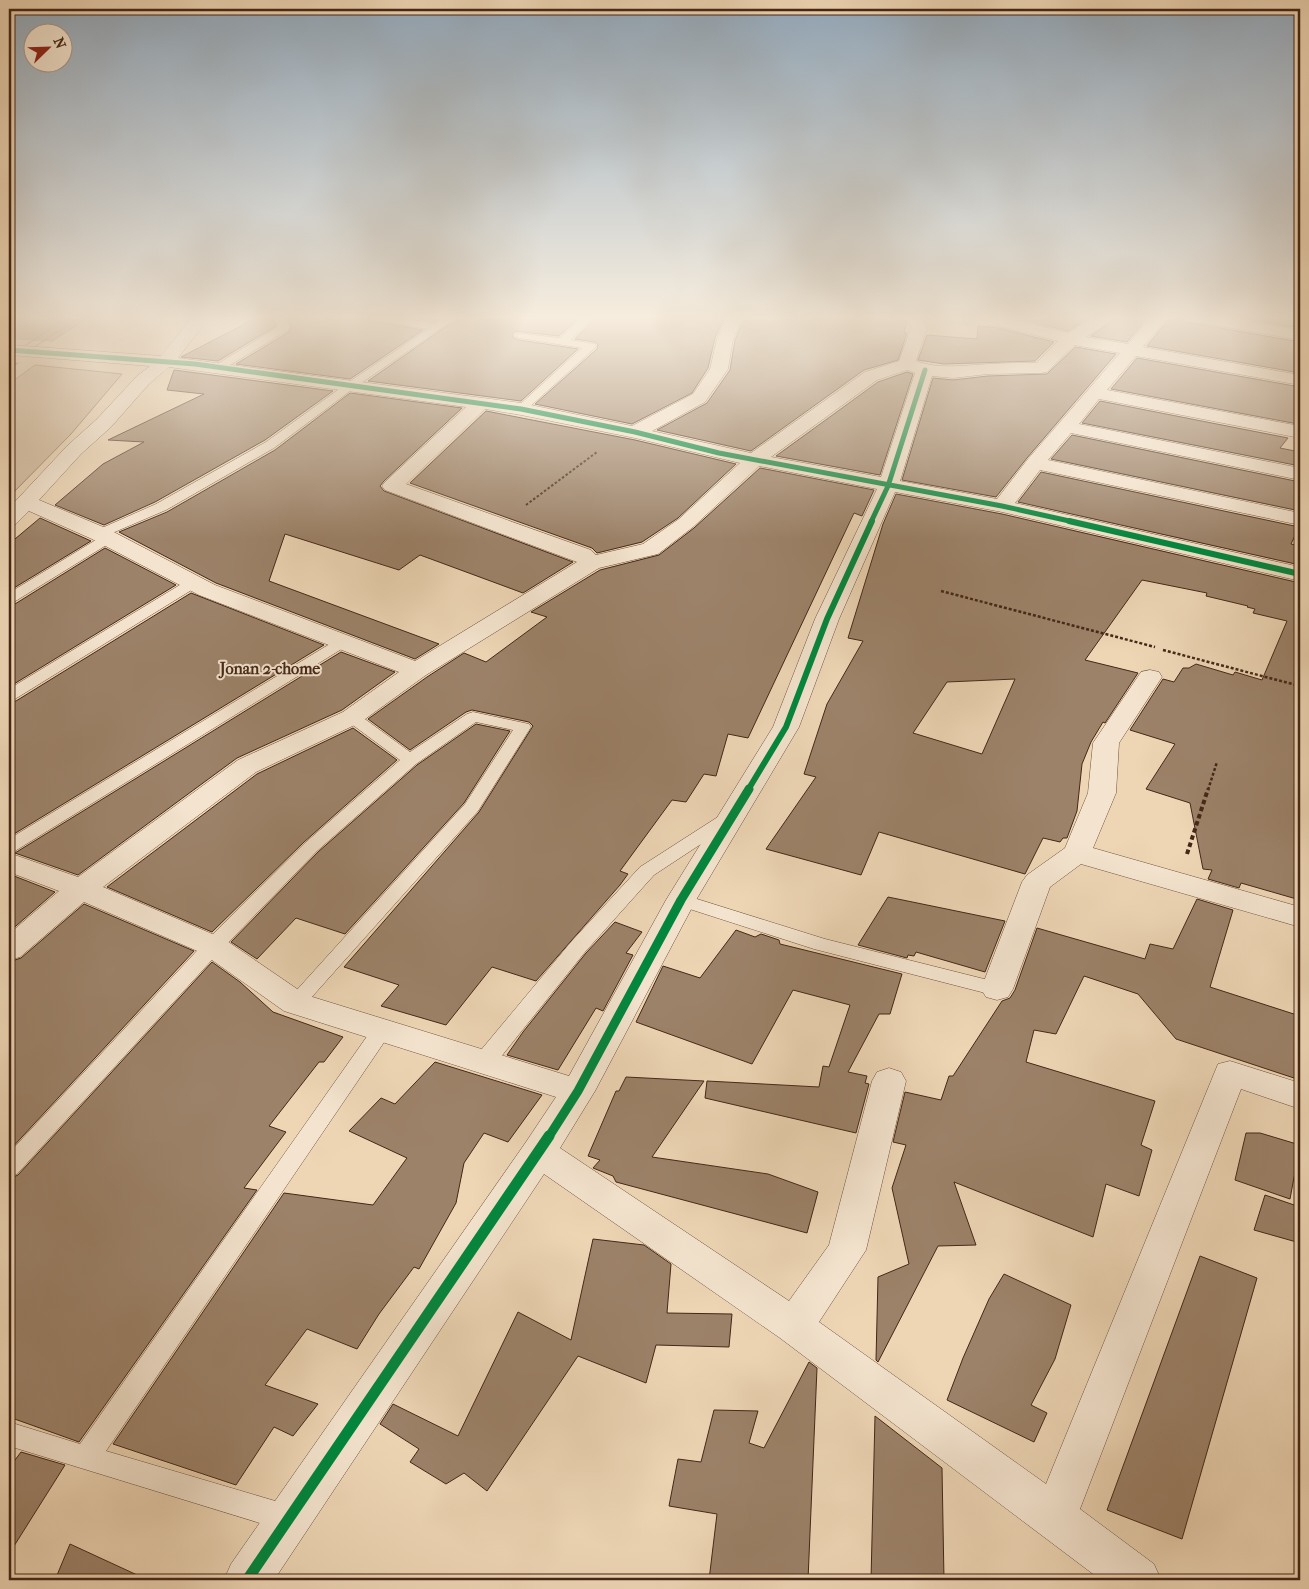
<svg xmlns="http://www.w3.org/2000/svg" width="1309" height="1589" viewBox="0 0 1309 1589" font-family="'IM FELL French Canon',serif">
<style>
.green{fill:#d1b89a;stroke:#8a7058}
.water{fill:#b49a7f;stroke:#876c55}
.pier{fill:#eed6b5}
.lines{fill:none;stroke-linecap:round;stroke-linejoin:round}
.shore{stroke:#7c604b;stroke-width:1}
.building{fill:#9c8269;stroke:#442717;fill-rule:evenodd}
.lane-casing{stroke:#6e533e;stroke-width:1}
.street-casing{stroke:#6e533e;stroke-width:1}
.path-far2{stroke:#442717;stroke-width:2;stroke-dasharray:2.5 2;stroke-linecap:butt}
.path-far1{stroke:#442717;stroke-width:2.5;stroke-dasharray:3 2;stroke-linecap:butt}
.path{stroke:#442717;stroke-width:4;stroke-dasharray:4.5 3;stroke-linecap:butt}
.lane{fill:#f4e4cf;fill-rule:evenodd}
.street{fill:#f4e4cf;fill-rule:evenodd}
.cycleway-far3-casing{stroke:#f4e4cf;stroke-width:7}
.cycleway-far2-casing{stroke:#f4e4cf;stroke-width:9}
.cycleway-far1-casing{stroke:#f4e4cf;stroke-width:12}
.cycleway-casing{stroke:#f4e4cf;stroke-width:14}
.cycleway-far3{stroke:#00873e;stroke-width:5}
.cycleway-far2{stroke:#00873e;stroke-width:6}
.cycleway-far1{stroke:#00873e;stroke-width:9}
.cycleway{stroke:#00873e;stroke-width:11}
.labels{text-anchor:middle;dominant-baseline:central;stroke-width:4;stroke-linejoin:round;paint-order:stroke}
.neighbourhood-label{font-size:16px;font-weight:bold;fill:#442717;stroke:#f4e4cf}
</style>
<rect width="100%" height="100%" fill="#eed6b5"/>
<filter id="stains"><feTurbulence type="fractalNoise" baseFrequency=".004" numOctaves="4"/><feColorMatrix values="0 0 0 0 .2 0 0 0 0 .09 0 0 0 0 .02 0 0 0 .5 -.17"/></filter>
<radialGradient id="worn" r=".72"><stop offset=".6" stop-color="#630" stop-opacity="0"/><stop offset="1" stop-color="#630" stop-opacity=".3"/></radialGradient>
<path class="green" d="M35,365L122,374L71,434L9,497V384Z"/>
<path class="water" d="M9,316H91L9,369V333L16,329L20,321Z"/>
<path class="pier" d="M9,339L55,342L23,363L9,362Z"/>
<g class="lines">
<path class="shore" d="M26,345L70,316
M36,346L81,316"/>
</g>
<path class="building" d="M260,316H273L276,326L218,361L181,357Z
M289,316H364L371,321L423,330L350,379L236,364L289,332L291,327L287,319Z
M403,316H444L436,322Z
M461,316H581L559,336L515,331L512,334L513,338L519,340L578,349L521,401L368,381Z
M597,316H725L715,338L708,368L692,393L632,424L535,404L597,349L598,345L595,342L575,339Z
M745,316H905L907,322L904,333H907L898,360L864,370L751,451L657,430L707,403L730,370L735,340Z
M1007,316H1093L1068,331Z
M1119,316H1149L1127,342L1091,336Z
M1171,316H1181L1184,321L1191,323L1300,342V373L1147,346Z
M1241,316H1300V328L1240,318Z
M978,326L998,328L1054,342L1035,361L944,364L918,360L927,335L977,339Z
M1075,347L1116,354L1027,458L996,497L902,480L933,378L953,380L988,376L1047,374Z
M1137,358L1300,387V420L1298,424L1111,389Z
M174,370L333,391L265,440L155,502L104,525L55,505L103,464L144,442L108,440L204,394L167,390Z
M907,372L913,374L880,475L776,456L878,382Z
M350,393L462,408L384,481L380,486L384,491L573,562L523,593L420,555L399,570L285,534L269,581L439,644L415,659L216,583L119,532L167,512L275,450Z
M1100,401L1288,438L1280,448L1300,452V466L1082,423Z
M486,411L635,440L736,464L678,518L642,542L597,553L592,548L410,483Z
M1072,435L1300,482V511L1051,459Z
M760,468L874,490L862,516L854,513L748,738L728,734L716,776L704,774L686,802L672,800L620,871L628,874L620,885L536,981L492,967L446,1025L381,1006L399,985L344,967L479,812L533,726L529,722L472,710L466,712L410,750L368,719L427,677L464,653L486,662L547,617L531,612L600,570L659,555L694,528Z
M1041,472L1299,527L1291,544L1300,546V565L1018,502Z
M896,494L1002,514L1300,583V900L1241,883L1239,888L1208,879L1212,870L1203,869L1190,803L1146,789L1175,744L1130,730L1163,679L1174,682L1183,668H1189L1196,664L1233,675L1235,672L1262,680L1287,621L1253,613L1255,609L1247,607L1248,606L1206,596L1207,593L1142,580L1085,660L1138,673L1105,723L1103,722L1091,742L1082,764L1077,811L1067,838H1063L1060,842L1043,838L1025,874L879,832L861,875L766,849L816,777L804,774L827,704L863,641L848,638L883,524ZM1015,679L982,754L913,733L947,682Z
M40,518L91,541L9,591V544Z
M105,548L176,585L9,687V605L15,604Z
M191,593L324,645L9,837V703L16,701Z
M341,652L395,672L342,710L237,758L78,875L15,853Z
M476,724L510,731L464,803L345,934L296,918L257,959L231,942L318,852L417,765Z
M353,728L397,760L304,842L212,932L107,887L257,774Z
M9,874L55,892L9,932Z
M888,897L1005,921L985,972L916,952L914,956L908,955L907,958L858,945Z
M1197,899L1233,910L1210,987L1300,1016V1080L1176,1039L1138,994L1084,976L1056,1034L1034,1030L1026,1062L1155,1101L1141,1145L1152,1150L1139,1196L1106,1184L1093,1237L954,1182L976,1245L938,1246L878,1362L876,1360L878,1277L909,1264L892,1188L906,1145L893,1142L905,1092L941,1100L949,1076H953L1002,1001L1010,998L1015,990L1037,928L1145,959L1150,944L1173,949Z
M84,904L194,951L9,1151V962L21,958Z
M615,922L642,932L626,953L633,955L603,1011L596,1008L558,1070L507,1055L523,1032L586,953Z
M736,930L755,937L761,934L779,940L780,944L902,974L890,1014H879L848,1072L867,1076L865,1083L869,1084L856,1133L705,1098L707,1081L819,1087L823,1066L829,1067L850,1005L793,990L752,1064L636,1022L663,966L700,978Z
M212,962L240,982L273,1012L343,1037L324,1062H319L269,1126L286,1132L244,1188L257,1190L79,1442L9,1417V1179L18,1175Z
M435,1062L542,1095L508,1142L484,1133L464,1163L456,1203L419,1269L414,1267L379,1314L357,1349L307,1329L265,1385L318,1404L293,1436L274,1427L236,1485L113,1444L284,1193L373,1205L407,1158L349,1131L381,1098L395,1104Z
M626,1077L704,1081L652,1157L768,1174L818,1192L807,1233L616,1182L613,1176L593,1168L600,1160L588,1156L616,1091H619Z
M1246,1133H1260L1300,1145L1290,1199L1235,1180Z
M1265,1195L1300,1207V1243L1254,1230Z
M593,1239L644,1245L671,1264L667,1313L732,1314L729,1347L656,1345L646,1383L578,1356L487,1491L464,1473L446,1484L410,1462L419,1449L380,1424L393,1404L458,1436L518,1312L571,1340Z
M1200,1256L1257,1278L1182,1539L1107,1510Z
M1004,1274L1071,1305L1055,1359L1031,1405L1047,1413L1034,1442L947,1400L963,1358L989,1299Z
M809,1362L817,1368L808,1580H709L717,1514L669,1506L678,1459L701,1462L714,1410L758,1411L749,1443L764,1448Z
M875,1416L942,1468L944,1580H871Z
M21,1452L65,1465L9,1554V1468Z
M70,1544L148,1580H55Z"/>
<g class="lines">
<g class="lane-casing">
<path id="lane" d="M275,316H287L285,319L289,328L288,330L222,370H214L212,368L214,366L278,327L274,318Z
M366,316H391L436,324L447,316H459L354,388L274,448L166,510L110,534L115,538L113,541L14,602L9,603V593L99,538L93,534L95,531L156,504L266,442L346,384L428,329L371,319Z
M584,316H595L571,340L595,344L596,346L595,348L525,411H517L515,409L517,407L582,348L519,338L515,337L514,335L515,333L560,338Z
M193,579L198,580L200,583L198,586L15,699L9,701V689L188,580Z
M343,637L348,639L351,642L348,645L15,851L9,853V839L338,639Z
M352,712L358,714L410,752L467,714L473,712L529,724L531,727L478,811L302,1008L295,1010L288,1008L285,1003L465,804L513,730L476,722L416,764L317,851L220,951L17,1174L9,1177V1153L206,941L305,843L400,760L346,720L344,717L346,714Z
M730,812L736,813L739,817L736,821L654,875L585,952L492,1068L484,1070L476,1068L473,1062L476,1056L571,942L640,867L724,813Z
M681,894L825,939L1004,984L1007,989L1004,994L997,996L814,949L674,904L671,900L674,896Z
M382,1023L389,1025L393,1030L389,1035L106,1451L299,1508L303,1518L299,1528L289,1532L9,1446V1422L80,1444L375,1025Z"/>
</g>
<g class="street-casing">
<path id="street" d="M193,316H210L178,358L521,403L632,426L693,394L710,369L717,339L727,316H743L733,339L728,369L705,402L652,431L751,453L865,372L899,361L911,328L907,316H998L1068,333L1097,316H1117L1086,337L1128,344L1152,316H1169L1143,347L1300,375V385L1136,356L1107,390L1300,426V438L1099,399L1079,424L1300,468V480L1071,433L1048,460L1300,513V525L1040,470L1015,503L1300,567V581L1002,512L895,492L839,619L799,727L696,900L595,1091L560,1148L789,1301L829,1245L872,1081L877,1072L889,1068L901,1072L906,1081L866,1250L819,1322L1046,1484L1218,1064L1230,1061L1300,1083V1109L1241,1089L1080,1509L1154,1564L1161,1580H1101L780,1338L544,1174L274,1580H224L231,1564L526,1142L556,1097L284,1011L202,953L84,902L20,957L9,960V934L59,891L9,872V853L78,877L238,760L343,712L399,672L199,595L92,539L29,511L16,524L9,526V508L67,446L97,419L137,376L150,366L9,355V345L161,356ZM924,319L998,326L1058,341L1036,363C1021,363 1005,363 990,364C964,365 942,370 916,361L927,328ZM1074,345L1120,353L1028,459L997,499L900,481L932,376L953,378L988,374L1041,373L1047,372ZM169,367L466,407L385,482L382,486L385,490L577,562L415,661L215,585L108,529L39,500L81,454L111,427L149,384ZM907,370L915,373L881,477L771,457L877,380ZM485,409L521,415L635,438L740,463L679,519L643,544L596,555L591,550L406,484ZM759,466L877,489L815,619L773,727L666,900L569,1076L306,995L224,939L103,887L256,772L361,722L426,675L599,568L658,554L693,527Z
M1183,316H1220L1300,330V340L1191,321L1185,319Z
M1150,670L1159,672L1162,677L1119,743L1116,793L1093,848L1300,907V927L1081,864L1050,887L1013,989L1008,997L997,1000L986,997L981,989L1022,882L1027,875L1065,848L1088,793L1093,743L1141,672Z"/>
</g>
<path class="path-far2" d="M526,505L597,452"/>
<path class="path-far1" d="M941,591L1155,647
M1163,650L1300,686
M1208,790L1217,762"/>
<path class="path" d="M1187,854L1208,789"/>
<use href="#lane" class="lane"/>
<use href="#street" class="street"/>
<g class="cycleway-far3-casing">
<path id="cycleway-far3" d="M9,350L195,364L521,409L635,432L719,453L1002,506L1074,522
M871,522L888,486L925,370"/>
</g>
<g class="cycleway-far2-casing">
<path id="cycleway-far2" d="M1069,521L1300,574
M748,790L786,727L827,619L872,521"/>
</g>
<g class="cycleway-far1-casing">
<path id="cycleway-far1" d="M548,1138L578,1091L681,900L749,789"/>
</g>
<g class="cycleway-casing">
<path id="cycleway" d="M247,1580L549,1136"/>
</g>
<use href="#cycleway-far3" class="cycleway-far3"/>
<use href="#cycleway-far2" class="cycleway-far2"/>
<use href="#cycleway-far1" class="cycleway-far1"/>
<use href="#cycleway" class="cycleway"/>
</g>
<linearGradient id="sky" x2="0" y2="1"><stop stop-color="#93aabe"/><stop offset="0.59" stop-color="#f7edde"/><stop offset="1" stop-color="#f7edde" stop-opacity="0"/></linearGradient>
<rect width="1309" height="539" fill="url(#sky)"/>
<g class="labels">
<g class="neighbourhood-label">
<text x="270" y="668">Jonan 2-chome</text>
</g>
</g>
<rect width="1309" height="1589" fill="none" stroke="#eed6b5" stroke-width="30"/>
<rect x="10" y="10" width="1289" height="1569" fill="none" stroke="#442717" stroke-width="2.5"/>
<rect x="15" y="15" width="1279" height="1559" fill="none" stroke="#442717"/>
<g transform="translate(48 48) rotate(67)"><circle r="24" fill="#f4e4cf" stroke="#ae9885"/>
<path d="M0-4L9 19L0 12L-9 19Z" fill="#8f2418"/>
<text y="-8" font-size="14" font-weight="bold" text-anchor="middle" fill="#442717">N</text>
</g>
<rect width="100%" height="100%" filter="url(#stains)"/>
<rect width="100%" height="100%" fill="url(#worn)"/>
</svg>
